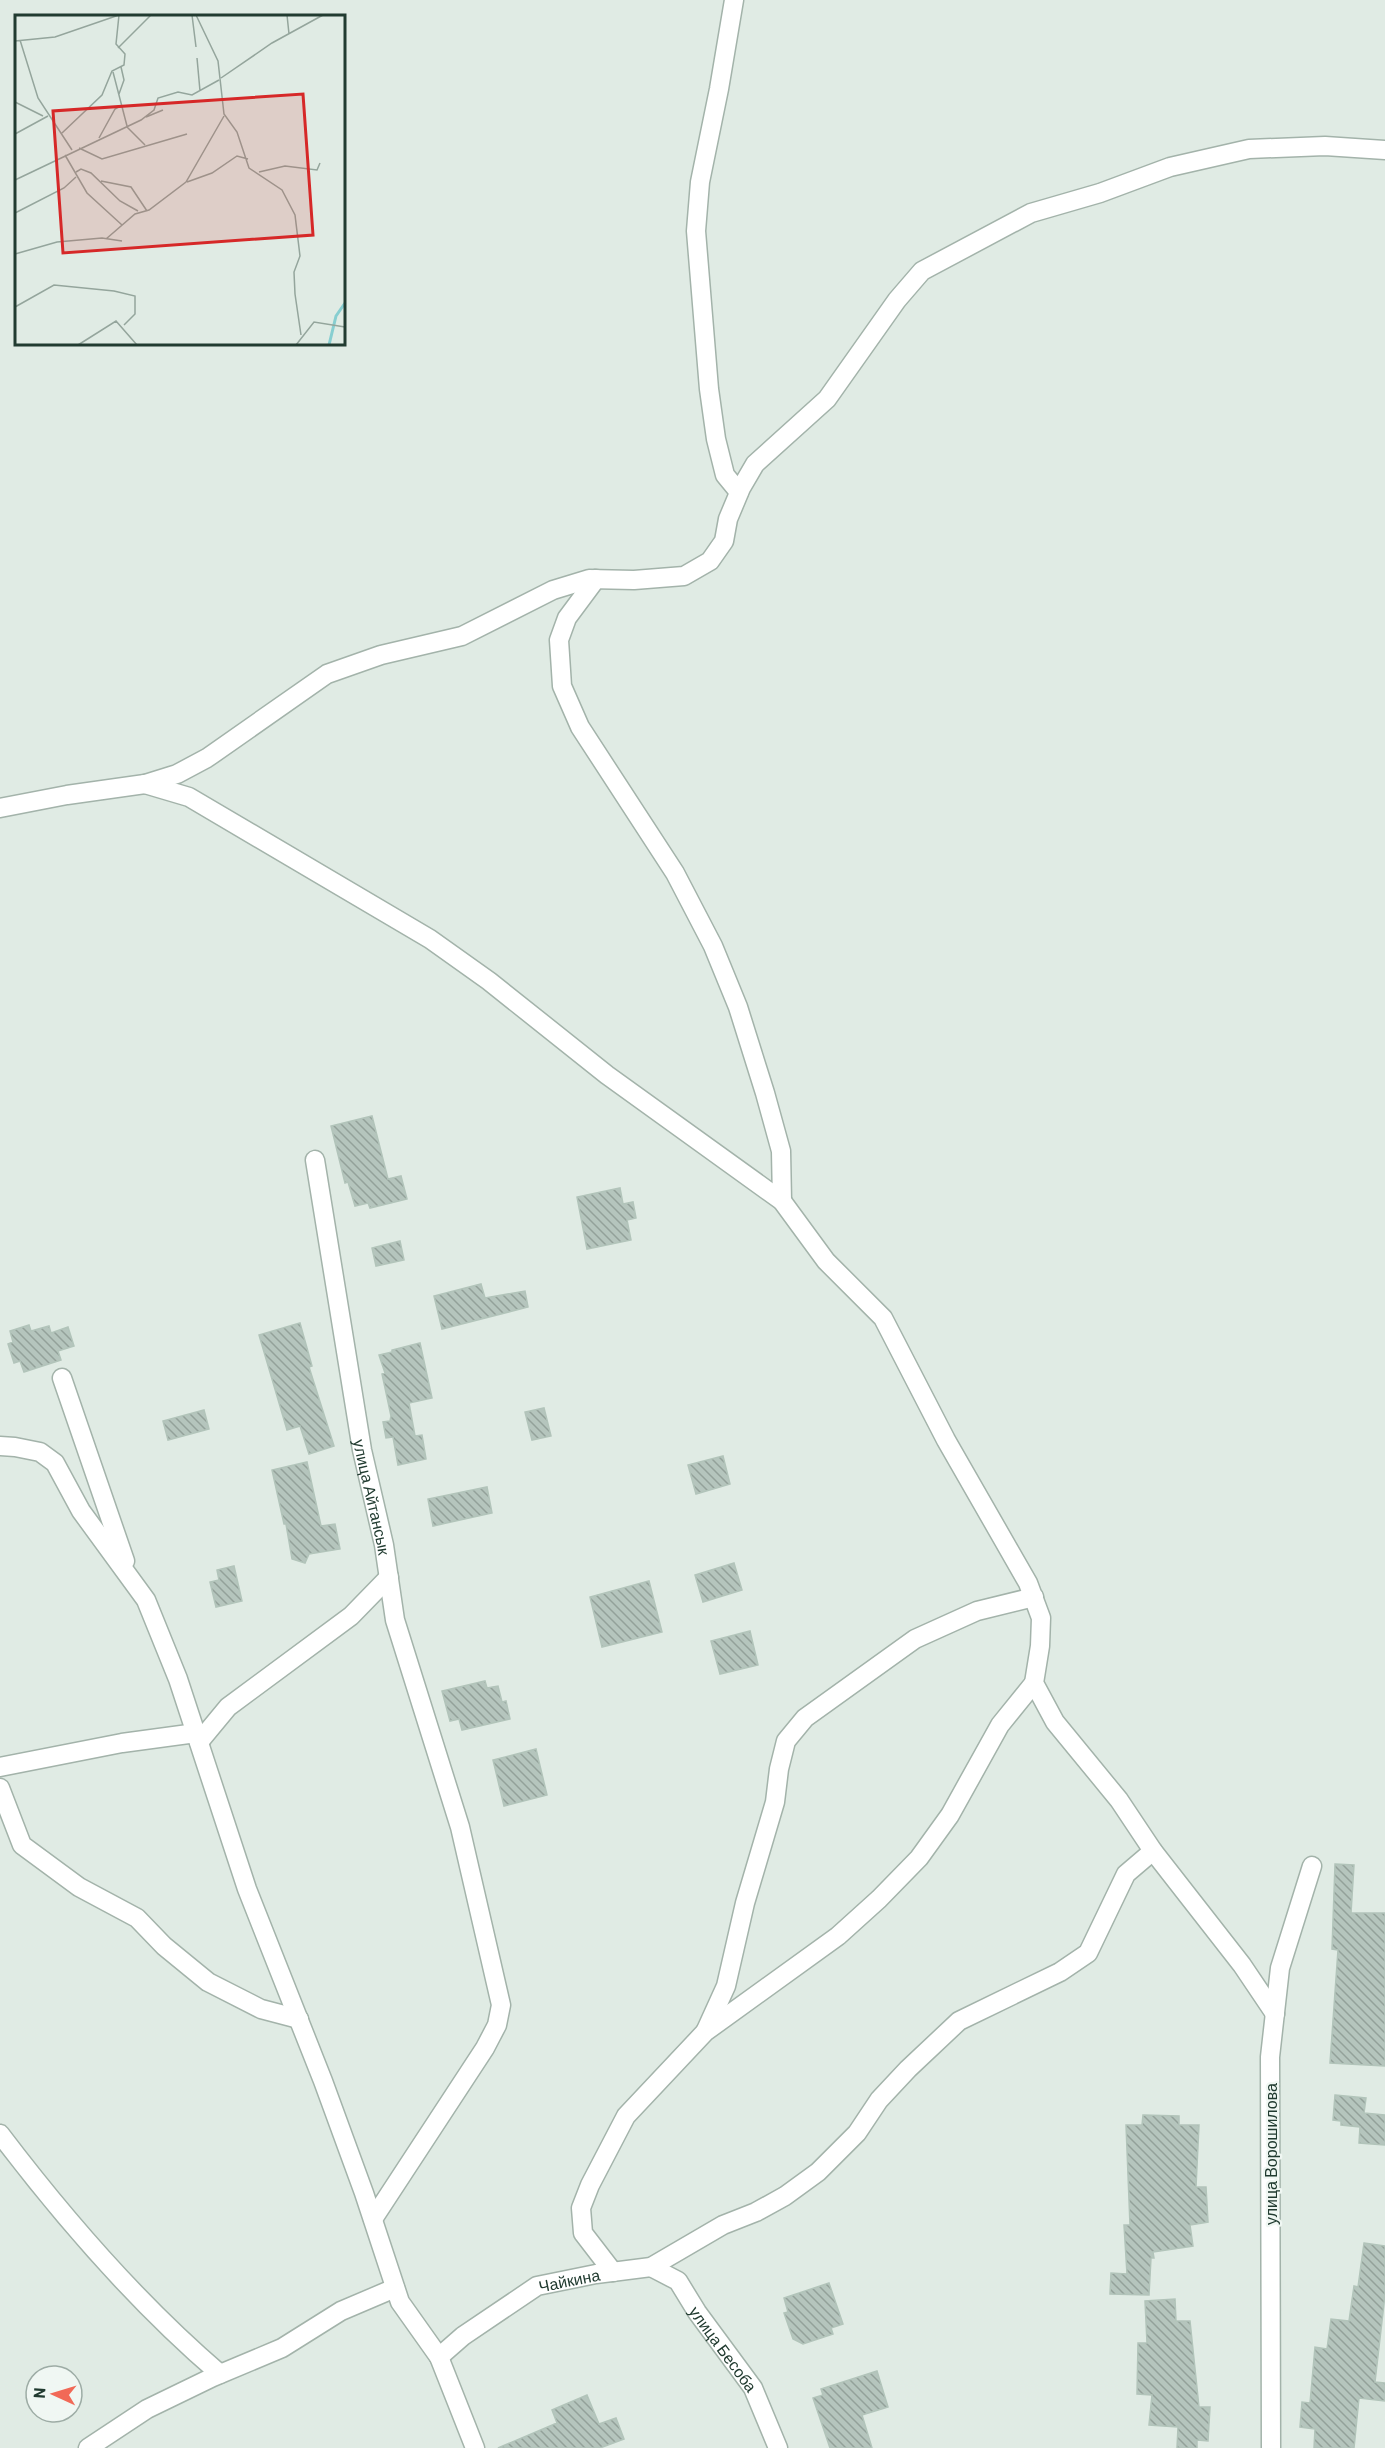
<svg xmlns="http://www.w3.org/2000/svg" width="1385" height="2448" viewBox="0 0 1385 2448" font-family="Barlow,sans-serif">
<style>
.building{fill:url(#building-back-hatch);stroke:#b2c4ba;stroke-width:1.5}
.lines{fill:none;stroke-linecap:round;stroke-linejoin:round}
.street-casing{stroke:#a3b3aa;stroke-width:21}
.street{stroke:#fff;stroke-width:18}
.labels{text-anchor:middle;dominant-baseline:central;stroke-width:4.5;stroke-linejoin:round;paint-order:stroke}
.street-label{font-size:16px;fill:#213b30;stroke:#f0f7f3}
.inset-river{fill:none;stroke:#87ced0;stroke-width:3}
.inset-road{fill:none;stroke:#94a59c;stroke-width:1.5}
.view{fill:#d62828;fill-opacity:0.15;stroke:#d62828;stroke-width:3}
.inset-edge{fill:none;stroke:#213b30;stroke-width:3}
</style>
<defs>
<pattern id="building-back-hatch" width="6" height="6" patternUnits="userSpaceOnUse" patternTransform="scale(1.5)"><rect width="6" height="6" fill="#b5c5bd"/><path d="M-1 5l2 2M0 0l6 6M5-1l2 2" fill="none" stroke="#93a19a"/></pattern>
</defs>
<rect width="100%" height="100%" fill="#e0ebe4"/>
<path class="building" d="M372,1116L388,1179L401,1176L407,1199L370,1208L368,1203L355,1206L348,1182L345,1183L331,1126Z
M620,1188L623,1204L633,1202L636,1218L627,1220L631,1240L587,1249L577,1197Z
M400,1241L404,1260L376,1266L372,1248Z
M481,1284L485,1298L525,1291L528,1307L442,1329L434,1296Z
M300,1323L312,1366L309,1367L334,1446L309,1454L300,1426L287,1430L259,1335Z
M29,1325L31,1331L49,1326L51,1333L68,1327L74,1346L58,1351L61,1360L24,1372L20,1361L14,1363L8,1344L13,1342L10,1331Z
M420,1343L432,1398L409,1403L415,1436L422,1435L426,1459L398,1465L393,1437L386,1438L383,1422L390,1421L391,1416L382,1374L385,1373L379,1355L392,1352V1350Z
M544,1408L551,1436L532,1440L525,1412Z
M204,1410L209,1429L168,1440L163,1421Z
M723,1456L730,1484L696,1494L688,1465Z
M307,1462L321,1526L335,1524L340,1549L309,1554L305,1563L292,1559L286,1524H284L272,1470Z
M487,1487L492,1513L433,1526L428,1499Z
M734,1563L742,1590L703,1602L695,1575Z
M234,1566L242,1601L216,1607L210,1582L219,1580L217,1570Z
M649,1581L662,1632L602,1647L590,1597Z
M750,1631L758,1665L720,1674L711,1641Z
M485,1681L487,1688L498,1686L502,1702L506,1701L510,1719L462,1730L459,1719L450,1721L442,1691Z
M536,1749L547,1795L504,1806L493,1760Z
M1335,1864L1354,1865L1351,1913H1385V2066L1330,2063L1338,1950L1332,1949Z
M1335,2095L1366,2098L1364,2113L1385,2115V2145L1359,2143L1360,2127L1341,2125V2121L1333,2120Z
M1143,2115L1179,2116V2125H1199L1196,2187H1206L1208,2222L1190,2225L1193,2246L1153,2252L1154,2258H1151L1149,2295L1110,2294L1111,2273L1127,2274L1124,2225H1130L1126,2125H1142Z
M1364,2243L1385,2246V2295L1375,2382L1385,2383V2401L1359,2398L1354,2448H1314L1315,2429L1300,2427L1302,2402L1310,2403L1315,2347L1327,2349L1331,2319L1349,2321L1354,2286L1358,2287Z
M829,2283L843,2324L831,2328L833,2334L803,2344L793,2339L784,2313L788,2312L784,2298Z
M1175,2299L1176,2321H1190L1199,2407H1210L1208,2441L1197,2440V2448H1177L1178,2427L1149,2425L1152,2395L1137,2394L1138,2343H1147L1145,2301Z
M877,2371L888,2407L862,2415L872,2448H830L813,2398L823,2395L821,2389Z
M587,2395L599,2424L616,2418L624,2439L600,2448H498L557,2423L552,2410Z"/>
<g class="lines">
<g class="street-casing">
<g id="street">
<path d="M734,0L719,89L700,182L696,231L709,389L716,439L725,475L739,492"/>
<path d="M596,579L567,618L559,640L562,686L580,727L675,873L713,946L738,1007L765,1093L781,1151L782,1201"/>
<path d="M145,784L189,797L430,939L489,981L607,1075L782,1201L826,1261L883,1318L946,1440L1028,1583L1041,1618L1040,1646L1034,1683L1055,1722L1119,1800L1153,1851L1242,1965L1275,2014"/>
<path d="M0,808L67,795L145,784L177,774L207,758L327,674L381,655L462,636L553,590L589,579L634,580L684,576L710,561L724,541L728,519L741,488L755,464L827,399L897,300L922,271L1031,213L1100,193L1170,167L1249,149L1325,146L1385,150"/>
<path id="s1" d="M315,1160L362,1450L384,1545L395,1620L460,1827L501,2005L497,2025L485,2048L373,2219"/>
<path d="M62,1378L125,1561"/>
<path d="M0,1446L15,1447L40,1452L55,1463L81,1511L146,1600L178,1679L247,1889L323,2081L364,2193L400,2302L439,2357L475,2448"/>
<path d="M199,1742L228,1707L351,1616L389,1577"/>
<path d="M0,1767L122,1743L196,1733"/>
<path d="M0,1788L22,1845L79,1887L137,1918L164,1946L208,1982L261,2009L299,2019"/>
<path d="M706,2030L726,1986L745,1903L775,1802L779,1769L786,1741L805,1718L915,1639L977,1611L1034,1597"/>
<path d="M0,2134C66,2221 137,2303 220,2374"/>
<path id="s2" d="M651,2267L678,2281L697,2312L753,2388L778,2448"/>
<path d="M613,2272L583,2233L581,2208L590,2185L626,2116L705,2032L838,1936L879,1899L919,1858L950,1815L1000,1725L1034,1683"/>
<path id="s3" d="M439,2357L463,2336L537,2286L596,2274L651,2267L723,2225L756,2212L785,2196L818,2172L857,2133L879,2100L908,2069L959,2021L1060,1972L1088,1953L1126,1874L1153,1851"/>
<path d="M88,2448L147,2409L213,2377L282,2348L341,2311L395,2288"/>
<path d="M1271,2448L1270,2057L1280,1968L1312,1866"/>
</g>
</g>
<use href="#street" class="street"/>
</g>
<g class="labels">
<g class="street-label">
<text stroke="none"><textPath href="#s1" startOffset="342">улица Айтансык</textPath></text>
<text transform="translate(1270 2154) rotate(-90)">улица Ворошилова</text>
<text stroke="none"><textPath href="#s3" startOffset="154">Чайкина</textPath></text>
<text stroke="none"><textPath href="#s2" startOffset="112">улица Бесоба</textPath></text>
</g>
</g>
<g transform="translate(15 15)">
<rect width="330" height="330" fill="#e0ebe4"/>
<path class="inset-river" d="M314,330L321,301L330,288"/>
<path class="inset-road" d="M177,0L181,32M181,0L203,46L209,99L222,117L234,153L267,175L280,200L285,241L279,257L280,279L286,320M272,0L274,19M5,25L23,83L57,135M0,26L40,22L104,0M103,33L136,0M182,43L185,76M98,57L112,111M206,63L257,28L308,0M104,79L109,65L106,52M0,87L28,101M131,102L148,95M112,112L130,130M47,118L87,80L97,56L109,50L110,39L101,29L104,0M0,119L33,101M84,123L100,94L107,90M64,133L87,144L172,119M50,140L72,178L107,210M61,157L66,154L76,158L105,186L123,196M244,157L270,151L302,155L305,148M0,165L126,105L139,95L143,83L163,77L177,80L204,65M86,166L116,172L132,196M172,167L197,158L222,141L233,144M0,198L49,173L61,162M91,224L120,199L134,195L171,167L209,101M0,239L42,227L87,223L107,226M0,292L39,270L99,276L120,281V299L109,310M63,330L101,306L122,330M281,330L299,307L330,312"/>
<path class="view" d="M288,79L298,220L48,238L38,96Z"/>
<rect width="330" height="330" class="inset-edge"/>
</g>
<g transform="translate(54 2394) rotate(274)"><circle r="28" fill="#f0f7f3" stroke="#9daca5" stroke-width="1.5"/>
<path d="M0-4.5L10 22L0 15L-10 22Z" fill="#f16957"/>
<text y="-9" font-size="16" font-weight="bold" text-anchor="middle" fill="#213b30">N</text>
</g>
</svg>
